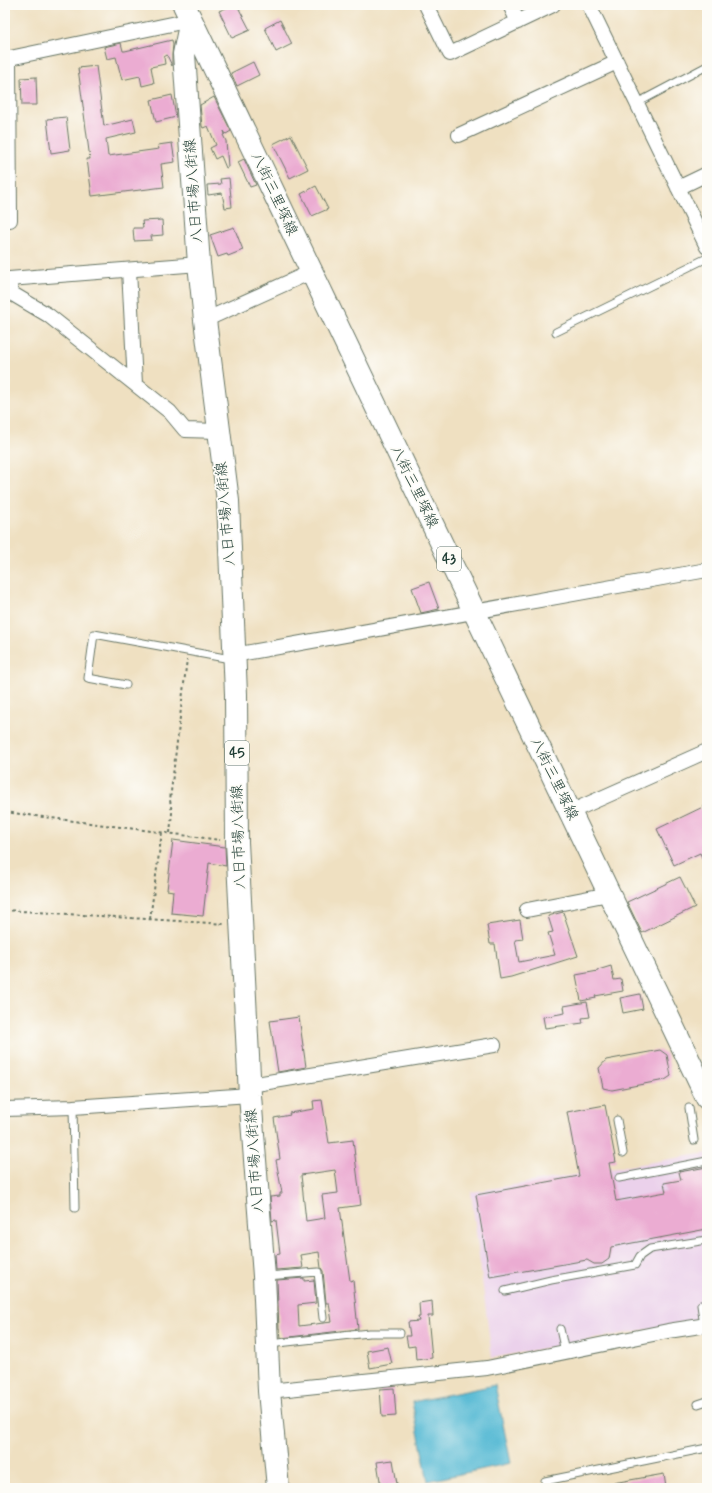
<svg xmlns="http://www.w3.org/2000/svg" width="712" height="1493" viewBox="0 0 712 1493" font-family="Mynerve,'Klee One',sans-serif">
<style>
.built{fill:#ebd1eb}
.water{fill:#56bad4;stroke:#3a7c84}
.building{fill:#ebacd2;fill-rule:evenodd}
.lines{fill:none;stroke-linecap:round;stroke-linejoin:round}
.service-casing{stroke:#687665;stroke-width:9}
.minor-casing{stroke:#687665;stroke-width:16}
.primary-casing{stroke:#687665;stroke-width:24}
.path{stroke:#687665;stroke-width:2;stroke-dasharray:3 3;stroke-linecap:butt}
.service{stroke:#fff;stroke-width:7}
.minor{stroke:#fff;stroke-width:14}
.primary{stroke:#fff;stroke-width:22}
.labels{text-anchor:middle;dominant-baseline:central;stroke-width:3.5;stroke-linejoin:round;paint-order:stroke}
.shield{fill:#fdfcf7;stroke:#62766e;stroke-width:1}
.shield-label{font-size:14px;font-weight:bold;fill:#1f3d34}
.street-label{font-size:15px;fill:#1f3d34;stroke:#fdfcf7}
</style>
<rect width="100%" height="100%" fill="#fdfcf7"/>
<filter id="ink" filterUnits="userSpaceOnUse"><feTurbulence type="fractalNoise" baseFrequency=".025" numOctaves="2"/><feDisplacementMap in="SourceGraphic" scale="8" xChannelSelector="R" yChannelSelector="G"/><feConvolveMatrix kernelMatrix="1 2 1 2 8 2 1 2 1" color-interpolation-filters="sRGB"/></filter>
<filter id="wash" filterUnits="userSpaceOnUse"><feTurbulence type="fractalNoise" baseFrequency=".012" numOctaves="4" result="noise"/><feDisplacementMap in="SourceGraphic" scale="16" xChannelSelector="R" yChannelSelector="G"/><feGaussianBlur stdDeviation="0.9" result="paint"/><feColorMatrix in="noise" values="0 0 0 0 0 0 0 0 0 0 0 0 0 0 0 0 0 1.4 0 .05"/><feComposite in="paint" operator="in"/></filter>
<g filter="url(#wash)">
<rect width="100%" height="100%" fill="#efe0c1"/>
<path class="built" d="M707,1153V1318L492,1358L471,1192Z"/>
<path class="water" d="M495,1385L511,1463L428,1481L412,1402Z"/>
<g id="blocks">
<path class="building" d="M233,5H237L250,30L232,38L219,11Z
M280,20L292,44L276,52L265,28Z
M172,40L173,45L172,55V66L167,55L164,57L165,64L151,67L154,83L142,86L140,76L122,80L116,57L107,59L104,47L121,43L123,51H125Z
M253,62L259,75L237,86L231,73Z
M96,66L104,126L133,119L136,132L106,139L108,156L159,149L158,145L172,143L175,162L161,164L164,187L92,196L87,159H90L78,68Z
M36,77L37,105H22L21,78Z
M172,95L176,117L156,122L151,100Z
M214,97L231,131L226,134L224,131L225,134L223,135L226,141L228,167L226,168L221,156L215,159L210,148L216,145L208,126L203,128L202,126L200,105Z
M66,117L70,150L51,153L47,119Z
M291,135L308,169L290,178L273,144Z
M244,159L256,185L250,187L238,162Z
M229,178L232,207L225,208L222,193L208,195L207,185L221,184L220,179Z
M316,186L328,209L312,216L301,194Z
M162,220L163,235L151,236L152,240L134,241L133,228H143L142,221Z
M234,227L243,250L228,256L227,254L218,257L210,235Z
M429,582L439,609L421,613L412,588Z
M707,805V869L700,853L674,865L657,829Z
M173,840L225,847L226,866L209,863L203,916L171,913L173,891L167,890Z
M680,877L695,907L642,933L627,902Z
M563,912L578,956L511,977L500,979L495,944H490L487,925L520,920L523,939L515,940L519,962L555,955L548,933L553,932L548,916Z
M611,966L614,980L621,979L623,991L595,996L596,998L581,1001L576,975L598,971V970Z
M640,994L643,1009L623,1013L620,998Z
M587,1002L590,1017L582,1018L583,1023L545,1028L543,1017L565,1013L564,1006Z
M299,1017L306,1067L278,1072L270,1021Z
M660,1050L667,1055L671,1076L665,1080L612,1090L603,1088L599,1068L606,1060Z
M322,1100L329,1143L353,1140L361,1205L340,1208L350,1281L353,1280L358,1329L281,1338L280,1329H279L277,1280L304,1278V1281L314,1280L316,1303L298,1305L299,1326L332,1322L329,1303H326L323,1271L321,1268L319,1252L301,1255L303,1268L276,1270L275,1255L280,1254L276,1220L272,1221L270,1197L280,1196V1193H282L276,1160L280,1159L274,1118L290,1115L289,1113L314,1109L313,1101ZM335,1170L338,1193L322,1195L325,1218L306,1221L301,1175Z
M605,1105L616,1162L609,1163L616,1201L666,1192L664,1183L681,1180L679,1172L707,1167V1229L611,1247L609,1259L602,1264H594L587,1260L490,1277L476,1195L579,1176L567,1112Z
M432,1301L433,1316H428L432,1358L416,1360L415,1346L408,1347L406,1336H410L408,1322L419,1321L418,1317H420L419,1303Z
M388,1347L392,1364L370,1368L367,1351Z
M394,1388L396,1416L382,1417L380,1389Z
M393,1460L397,1484L381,1487L377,1462Z
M664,1474L666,1488H614L613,1483Z"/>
</g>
</g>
<g filter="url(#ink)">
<use href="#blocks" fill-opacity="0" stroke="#687665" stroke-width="1"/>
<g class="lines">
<g class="service-casing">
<path id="service" d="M637,103L707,66
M556,332L707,258
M126,685L88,678L94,634L225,658L232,656
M73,1107L75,1208
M689,1108L694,1140
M617,1120L623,1153
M619,1178L707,1161
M267,1276L318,1272L323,1318
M505,1291L551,1280L635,1265L640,1256L650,1249L707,1240
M701,1305L704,1326
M560,1329L565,1352
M269,1344L369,1333H400
M698,1404L707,1401
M545,1481L707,1448"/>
</g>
<g class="minor-casing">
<path id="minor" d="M426,5L450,54L553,5
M510,5L518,22
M589,5L707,247
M5,59L191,20
M9,59L10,220
M459,135L617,62
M678,188L707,174
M199,264L9,279L11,293L48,315L170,412L185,430L218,431
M129,270L135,384
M205,320L311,272
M234,655L707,570
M570,812L707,751
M527,910L609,894
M250,1085L494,1045
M5,1109L73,1107L250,1095
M269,1391L487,1368L668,1331L707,1325"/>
</g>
<g class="primary-casing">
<path id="primary" d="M184,5L707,1098
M191,20L184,54L199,264L205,320L228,501L236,694L237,842L250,1095L264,1276L269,1391L278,1488"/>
</g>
<path class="path" d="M5,812L220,840
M170,833L172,813L170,800L187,659
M5,910L225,924
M150,919L162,832"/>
<use href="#service" class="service"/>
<use href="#minor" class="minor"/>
<use href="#primary" class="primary"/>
</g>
</g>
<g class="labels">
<g class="shield">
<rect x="437" y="547" width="24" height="24" rx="3"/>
<rect x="225" y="741" width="24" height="24" rx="3"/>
</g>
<g class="shield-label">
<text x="449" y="559">43</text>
<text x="237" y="753">45</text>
</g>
<g class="street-label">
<text transform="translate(194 191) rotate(-94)">八日市場八街線</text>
<text transform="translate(274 194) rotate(65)">八街三里塚線</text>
<text transform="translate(414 487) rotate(64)">八街三里塚線</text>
<text transform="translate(226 514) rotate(-95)">八日市場八街線</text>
<text transform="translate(554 779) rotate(64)">八街三里塚線</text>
<text transform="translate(239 837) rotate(-92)">八日市場八街線</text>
<text transform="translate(255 1161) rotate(-94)">八日市場八街線</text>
</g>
</g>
<rect width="712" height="1493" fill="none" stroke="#fdfcf7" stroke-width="20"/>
</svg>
